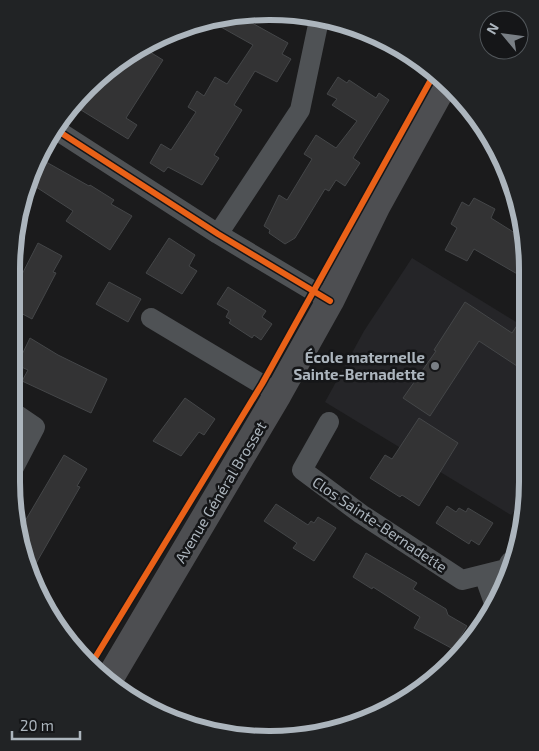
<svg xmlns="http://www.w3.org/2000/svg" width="539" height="751" viewBox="0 0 539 751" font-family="'Exo 2',sans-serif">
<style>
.built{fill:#252528}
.building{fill:#333334;stroke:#444648}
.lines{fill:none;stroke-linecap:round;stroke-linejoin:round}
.street{stroke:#4f5255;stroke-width:20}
.primary{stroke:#4d4e51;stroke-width:28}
.cycleway-casing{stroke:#151618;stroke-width:9}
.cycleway{stroke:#ea6118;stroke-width:6}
.poi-dot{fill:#797f85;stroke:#151618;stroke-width:2}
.labels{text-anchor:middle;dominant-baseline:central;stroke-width:5;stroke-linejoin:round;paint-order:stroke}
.poi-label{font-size:15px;font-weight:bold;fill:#acb5bd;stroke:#151618;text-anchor:end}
.street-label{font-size:15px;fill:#acb5bd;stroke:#151618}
.rim{fill:none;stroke:#acb5bd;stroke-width:6}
</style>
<rect width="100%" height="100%" fill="#1b1b1c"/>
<path class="built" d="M412,258L526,328L527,498L511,515L325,402L364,331Z"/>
<path class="building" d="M243,18L288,43L282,54L291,59L277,82L255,71L234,105L242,110L214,155L219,158L202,185L168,167L164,172L150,163L161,144L171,150L196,112L188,107L197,91L204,96L215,77L227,84L253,45L212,22Z
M145,49L163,60L126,118L137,125L128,139L81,110L106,72Z
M338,77L347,83L349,80L376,98L379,93L389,100L353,158L360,163L345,186L336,180L329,191L325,189L295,238L285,244L269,233L270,230L264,226L279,195L287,200L312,159L304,154L316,135L336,148L357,121L332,105L337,99L327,94Z
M39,158L89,186L90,185L114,200L111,204L132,216L110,250L66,221L73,211L30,183Z
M474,198L495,209L491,218L526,240V279L474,249L467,261L445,250L457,228L451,224L462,202L469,206Z
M169,238L195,255L189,266L197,271L182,294L146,273Z
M38,243L62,256L53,272L56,273L32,319L15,310V288Z
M109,282L141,299L128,322L96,304Z
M228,287L266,311L262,317L272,324L261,340L254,335L252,338L229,323L231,320L226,317L229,311L217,304Z
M465,302L512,333L526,312V372L479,341L430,416L403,398L436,351L434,350Z
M30,338L58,355L107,379L91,413L22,381L28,370L17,365Z
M185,398L215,419L204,435L199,432L181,456L153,441Z
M419,418L458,443L419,506L402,495L400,497L370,478L385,455L392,459Z
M64,455L87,469L77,486L80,487L31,572L20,549L18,533Z
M276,504L308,525L311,521L314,523L318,517L336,528L314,561L293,548L297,543L264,521Z
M447,506L456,512L459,508L466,512L468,508L493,523L479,545L471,540L469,544L436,523Z
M366,553L417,583L413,589L446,609L448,615L467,626L453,649L414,628L420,617L373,587L372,589L353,577Z"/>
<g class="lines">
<path class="street" d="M55,129L218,234L330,301
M218,234L300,110L319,20
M151,318L278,394
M329,422L302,470L361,514L462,580L506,569L510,562
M11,473L35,427L13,412
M484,575L494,603"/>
<path class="primary" d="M108,681L278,394L330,301L376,207L444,84"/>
<g class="cycleway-casing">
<path id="cycleway" d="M55,129L218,234L330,301
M90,666L262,384L433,76"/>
</g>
<use href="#cycleway" class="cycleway"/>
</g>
<circle class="poi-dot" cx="435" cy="366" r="5"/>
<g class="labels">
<g class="poi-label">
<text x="425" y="357">École maternelle<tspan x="425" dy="17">Sainte-Bernadette</tspan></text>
</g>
<g class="street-label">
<text transform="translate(220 492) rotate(-59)">Avenue Général Brosset</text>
<text transform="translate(380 524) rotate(34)">Clos Sainte-Bernadette</text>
</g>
</g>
<path d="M0 0H539V751H0ZM269 20H270A249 249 0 0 1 519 269V482A249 249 0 0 1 270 731H269A249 249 0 0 1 20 482V269A249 249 0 0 1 269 20Z" fill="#212325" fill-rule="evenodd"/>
<path class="rim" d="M269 20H270A249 249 0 0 1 519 269V482A249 249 0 0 1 270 731H269A249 249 0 0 1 20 482V269A249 249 0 0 1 269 20Z"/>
<g transform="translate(504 35) rotate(299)"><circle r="24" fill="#151618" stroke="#51565a"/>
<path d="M0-4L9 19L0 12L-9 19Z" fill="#797f85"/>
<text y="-8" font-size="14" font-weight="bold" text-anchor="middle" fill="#acb5bd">N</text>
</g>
<path d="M12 731v8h68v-8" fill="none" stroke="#acb5bd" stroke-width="2.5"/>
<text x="20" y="731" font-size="15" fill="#acb5bd" stroke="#151618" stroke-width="4" paint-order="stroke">20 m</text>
</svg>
